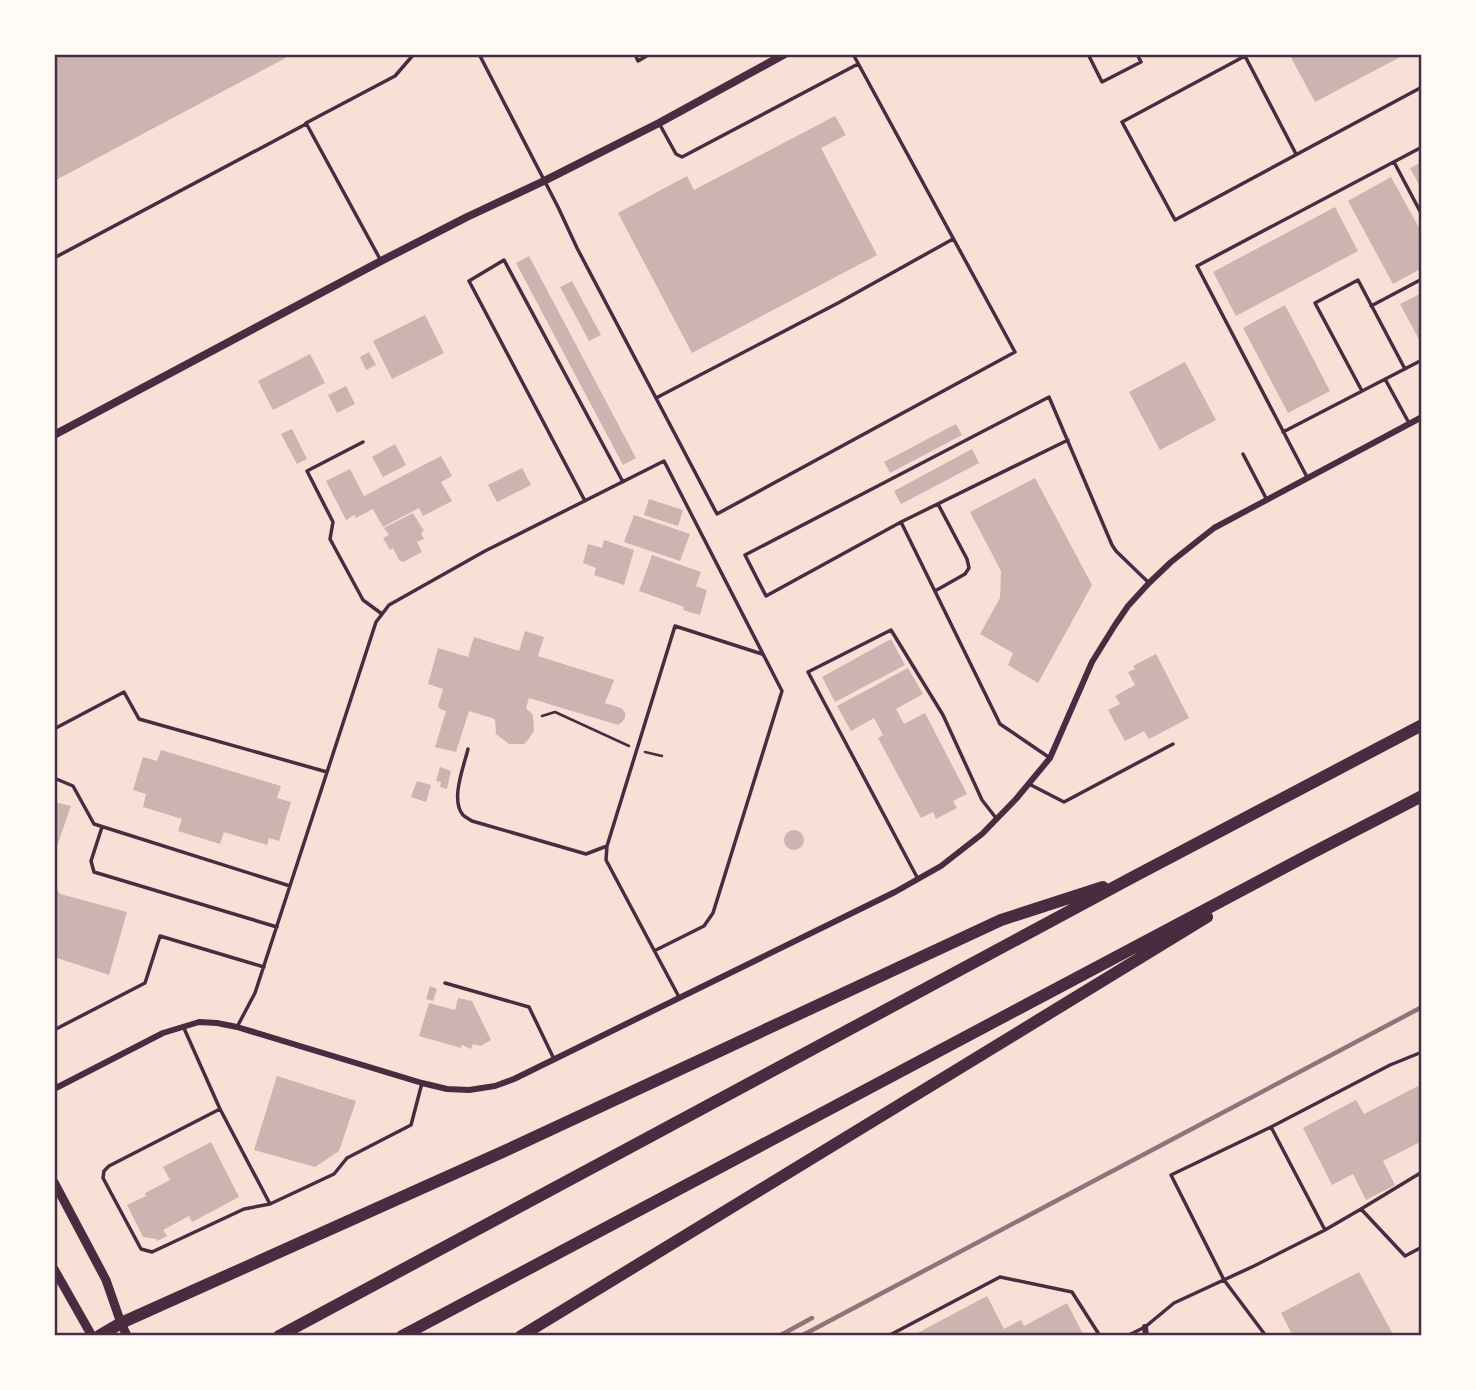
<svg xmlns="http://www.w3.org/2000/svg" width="1476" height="1390" viewBox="0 0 1476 1390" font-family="Poppins,sans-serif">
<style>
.building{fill:#ccb4b1}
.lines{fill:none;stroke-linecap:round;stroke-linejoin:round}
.path{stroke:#4a2c40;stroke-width:2.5}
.service{stroke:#4a2c40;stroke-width:3.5}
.minor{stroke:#4a2c40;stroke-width:6}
.tertiary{stroke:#4a2c40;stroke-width:8}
.secondary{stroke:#4a2c40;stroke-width:9}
.motorway{stroke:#4a2c40;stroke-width:12}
.rail{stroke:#8f747c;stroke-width:4.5}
.neatline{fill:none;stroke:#4a2c40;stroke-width:2.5}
</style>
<rect width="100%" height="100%" fill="#f7e1d7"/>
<path class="building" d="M54,54H293L54,181Z
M1289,54H1406L1315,102Z
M835,116L846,135L821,148L877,255L692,353L618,213L687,176L694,190Z
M1422,162V190L1410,168Z
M1391,177L1422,233V268L1393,284L1348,201Z
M1335,207L1358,251L1236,316L1213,272Z
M529,256L636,458L623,465L516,263Z
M572,281L601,335L589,341L560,287Z
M1422,293V345L1400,304Z
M1285,305L1330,391L1288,413L1243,328Z
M425,315L444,353L392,379L373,341Z
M369,352L376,365L366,370L360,357Z
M310,354L325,383L273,410L258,381Z
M1185,362L1216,420L1160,450L1129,392Z
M346,386L355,404L337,413L328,395Z
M956,424L962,435L890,473L884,462Z
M292,429L307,459L297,464L281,434Z
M395,444L406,465L383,477L372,457Z
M972,449L979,463L901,504L894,491Z
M441,456L452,476L441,482L452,501L423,516L419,508L383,527L373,509L356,518L354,515L346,520L326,481L350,469L364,496Z
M522,468L531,485L497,502L488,485Z
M1035,478L1092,585L1038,683L1008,665L1013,653L980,634L1000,598L1001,571L970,512Z
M649,499L683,510L678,526L644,515Z
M413,513L424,531L421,533L424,539L417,542L422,552L403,562L399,560L393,548L390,550L383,538L389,535L384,528Z
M634,515L690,534L680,561L624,542Z
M604,540L634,550L624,585L594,575L596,568L583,563L588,544L602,548Z
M652,555L701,572L696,586L707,590L700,615L683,610L684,607L639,591Z
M525,631L544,637L538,656L614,680L605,703L621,708L625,712V718L622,722L618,725L529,698L526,708L533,715L534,731L528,740L524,744H509L496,734L495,719L469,711L456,752L435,747L446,711L440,709L438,706L443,689L428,684L438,648L468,657L474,637L519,651Z
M891,639L905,665L835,702L822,677Z
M1156,654L1189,718L1149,739L1144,731L1125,741L1108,710L1120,704L1115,696L1135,685L1128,672L1135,669L1133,666Z
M908,668L923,694L896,709L904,724L925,713L967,794L953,801L957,808L936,819L933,812L921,818L878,738L883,735L874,718L851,731L837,706Z
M161,750L281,786L277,798L291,802L279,841L269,838L267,845L224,832L220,844L178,831L182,819L143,807L146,794L133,790L143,757L157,761Z
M440,767L451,771L447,789L440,787L441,782L436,781Z
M417,781L431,785L426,802L411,797Z
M54,802L71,806L55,852H54Z
M784 840a10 10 0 1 1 20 0a10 10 0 1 1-20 0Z
M54,884L60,894L127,912L109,975L54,957Z
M430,986L437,989L433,1001L426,999Z
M458,998L472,1001L491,1040L481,1046L473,1044L471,1049L462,1045L461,1048L419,1036L429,1003L455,1010Z
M277,1076L356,1101L339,1151L315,1167L254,1150Z
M1422,1084V1141L1383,1161L1395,1185L1366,1200L1353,1174L1332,1185L1303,1128L1356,1100L1364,1114Z
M211,1142L239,1197L192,1222L189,1216L163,1230L167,1236L157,1241L156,1239L143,1237L127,1205L146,1196L145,1193L170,1180L163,1167Z
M1359,1272L1394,1336H1293L1281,1313Z
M987,1296L1004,1329L1021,1320L1024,1326L1067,1303L1084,1336H912Z"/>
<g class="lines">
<path class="path" d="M542,716L555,712L629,746
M645,752L662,756"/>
<path class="service" d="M479,54L558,207L577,248L717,514L1015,352L853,54
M635,54L638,61L650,54
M1088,54L1102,82L1141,62L1137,54
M660,125L676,154L682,157L858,64
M1296,154L1245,56L1122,122L1175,220L1422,87
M1394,162L1422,215
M54,258L306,124
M380,259L306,123L395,76L414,54
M1371,306L1422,279
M1385,379L1409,423
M1362,391L1315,303L1358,280L1405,369
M656,398L838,303L953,239
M1283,432L1422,360
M363,442L307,471L333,522L330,539L363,600L382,614
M1243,454L1267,500
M1307,477L1197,266L1422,147
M585,501L469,281L504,260L623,482
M901,522L1068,440
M935,591L965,574L969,568L967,559L938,504
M54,729L124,692L139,719L327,772
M468,749C464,766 450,800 463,815C465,817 469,819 472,821L586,854L607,846
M1050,758L1000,724L901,522L766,596L745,555L1049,397L1112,545L1116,551L1148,582
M54,778L73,786L94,824L290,886
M1029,784L1064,802L1173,744
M102,827L91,861L94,872L277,927
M918,879L808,672L891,630L943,715L982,800L996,818
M445,983L529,1007L554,1059
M679,997L606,860L607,846L675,626L762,654
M183,1026L220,1109L270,1204L334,1174L347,1158L411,1125L422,1083
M237,1027L255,993L376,622L389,605L485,551L664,461L782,691L713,913L704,926L656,950
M54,1030L145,983L160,936L264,967
M220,1109L109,1166L104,1171L103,1178L141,1249L152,1252L244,1209L270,1204
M1361,1209L1422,1172
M1325,1230L1271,1127L1390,1065L1422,1052
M888,1336L1000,1277L1072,1292L1100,1336
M1127,1336L1145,1327L1174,1303L1254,1266L1325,1230L1361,1209L1405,1256L1422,1247
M1266,1336L1224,1280L1171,1175L1271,1127"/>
<path class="minor" d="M54,1089L163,1033L199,1022L217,1023L237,1027L422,1083L447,1089L469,1090L495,1086L514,1079L895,892L941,866L982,834L1016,799L1050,758L1092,662L1115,625L1128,606L1149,583L1171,562L1214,528L1422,417
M1145,1327L1146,1336"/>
<path class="tertiary" d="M54,435L381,261L467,217L544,181L659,123L785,54"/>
<path class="secondary" d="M54,1182L106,1280L121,1323L127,1336
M54,1269L92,1336"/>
<path class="motorway" d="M99,1336L121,1323L509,1149L1001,920L1103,887
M279,1336L1133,877L1422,725
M402,1336L1312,853L1422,796
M521,1336L1207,917"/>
<path class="rail" d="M779,1336L812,1318
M801,1336L1422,1007"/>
</g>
<rect width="1476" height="1390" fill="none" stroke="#fffaf5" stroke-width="112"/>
<rect x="56" y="56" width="1364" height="1278" class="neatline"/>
</svg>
